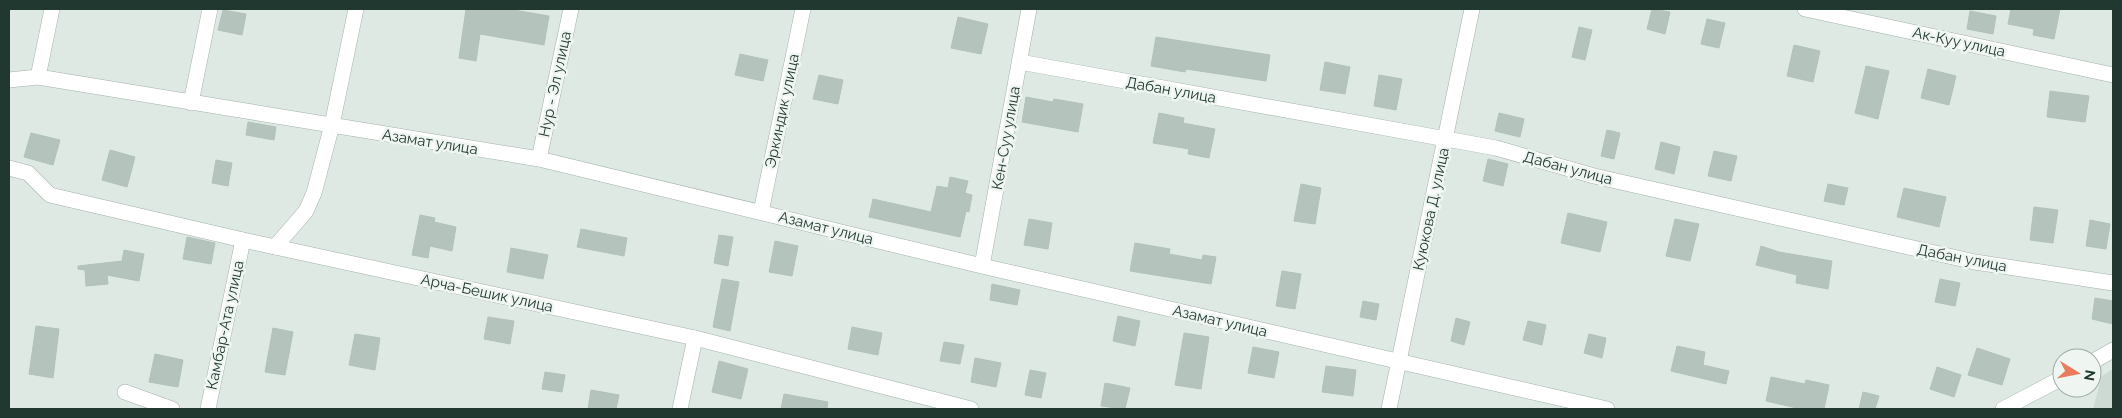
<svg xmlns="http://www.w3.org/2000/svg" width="2122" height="418" viewBox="0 0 2122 418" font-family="Raleway,sans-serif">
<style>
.built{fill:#cdd9d3}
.building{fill:#b4c4bd;stroke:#b1c2bb}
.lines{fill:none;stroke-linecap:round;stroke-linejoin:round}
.minor-casing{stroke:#a2b0ab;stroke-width:16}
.tertiary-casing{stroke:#a2b0ab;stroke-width:16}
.minor{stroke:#fff;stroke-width:15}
.tertiary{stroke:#fff;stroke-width:15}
.labels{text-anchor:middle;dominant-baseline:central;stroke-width:5;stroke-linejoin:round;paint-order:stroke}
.street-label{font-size:15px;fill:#213831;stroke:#eff6f2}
</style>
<rect width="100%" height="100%" fill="#dfe9e4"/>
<path class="built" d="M2113,369V409H2093L2102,376Z"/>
<path class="building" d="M466,9H508L549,16L544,45L480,34L476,61L459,58Z
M1652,9L1670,12L1665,34L1647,29Z
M2011,9H2060L2054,39L2033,35L2034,29L2008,24Z
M223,10L246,14L242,35L218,30Z
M1970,11L1996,16L1993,34L1967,29Z
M958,17L988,24L981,54L951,48Z
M1707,19L1725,23L1719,48L1701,44Z
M1579,27L1592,30L1585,60L1572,57Z
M1156,37L1270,55L1266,81L1186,69L1185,72L1151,66Z
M1794,45L1820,51L1813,82L1787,76Z
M740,54L768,60L763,81L735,75Z
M1325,62L1350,67L1345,94L1320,90Z
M1866,66L1889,71L1878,119L1855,113Z
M1928,69L1956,76L1949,105L1921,98Z
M819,75L843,80L838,104L813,99Z
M1379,75L1402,79L1396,110L1374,106Z
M2050,91L2089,96L2085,122L2047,117Z
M1026,97L1053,102L1054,99L1083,104L1078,132L1022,122Z
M1159,113L1184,118L1183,123L1215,129L1209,158L1188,154L1189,149L1153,143Z
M1499,113L1524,119L1520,137L1495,131Z
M248,122L276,127L274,140L246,135Z
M1607,130L1620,133L1614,159L1601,156Z
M31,133L60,140L53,165L24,157Z
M1661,142L1680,147L1674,174L1655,169Z
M110,150L135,157L127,187L102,180Z
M1714,151L1737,156L1731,181L1708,176Z
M1488,159L1508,164L1503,186L1483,181Z
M216,160L232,163L228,186L212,183Z
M950,177L968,181L965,193L972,195L969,212L966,211L960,237L869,217L873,199L931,212L937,186L948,188Z
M1301,184L1321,188L1315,224L1294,221Z
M1828,184L1848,188L1844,205L1824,201Z
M1904,188L1946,197L1939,227L1897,217Z
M2034,207L2058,210L2053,243L2030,240Z
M1568,213L1607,222L1600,252L1561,243Z
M420,215L435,218L434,222L456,227L452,251L430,246L428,258L412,255Z
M1029,219L1052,223L1048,249L1024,245Z
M1675,219L1699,224L1690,261L1666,256Z
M2090,220L2110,224L2106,249L2086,246Z
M581,229L627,238L624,256L577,247Z
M719,235L733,237L728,266L714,263Z
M187,237L215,243L211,264L183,259Z
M775,241L798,246L792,276L769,272Z
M1135,243L1170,249L1169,254L1202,260L1203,255L1216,257L1211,284L1130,271Z
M1761,246L1779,252L1832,261L1828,289L1796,283L1797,275L1756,265Z
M511,248L548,255L543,279L507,272Z
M124,250L144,254L139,281L107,275L108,284L86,286L85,270L78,269V266L122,261Z
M1282,271L1301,274L1295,309L1276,306Z
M722,279L739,282L730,331L713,327Z
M1940,279L1960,283L1955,306L1935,302Z
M992,284L1020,290L1017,305L990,300Z
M2095,298L2113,301V324L2092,319Z
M1363,301L1379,304L1376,320L1360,317Z
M1118,316L1140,321L1135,346L1113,341Z
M488,317L514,321L510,344L484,339Z
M1456,318L1470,322L1464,345L1451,341Z
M1528,321L1546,325L1542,345L1523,340Z
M36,326L59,329L53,378L29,374Z
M852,327L882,333L878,355L848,349Z
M273,328L293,332L285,375L265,372Z
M1184,333L1209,337L1201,389L1175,385Z
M355,334L380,338L375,370L349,365Z
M1589,334L1606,338L1602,358L1584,353Z
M944,342L964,345L960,364L940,361Z
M1677,346L1705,352L1703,365L1729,371L1726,384L1671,371Z
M1253,347L1279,352L1274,378L1248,373Z
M1977,348L2010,359L2002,385L1968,375Z
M155,354L183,360L178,387L149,382Z
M975,358L1001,363L996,387L971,382Z
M719,361L748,369L741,399L712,392Z
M1326,366L1356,370L1353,396L1322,392Z
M1937,367L1961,375L1954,397L1930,389Z
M1030,370L1046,373L1041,398L1025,395Z
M545,372L565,375L562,392L542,389Z
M1771,377L1805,384L1806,380L1829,385L1824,409H1801L1766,401Z
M1105,383L1130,388L1125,409L1101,406Z
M591,390L619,395L616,409H588Z
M1863,392L1879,396L1875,409H1859Z
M784,394L828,402L827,409H781Z"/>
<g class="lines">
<g class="minor-casing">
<path id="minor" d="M1805,9L2113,75
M1020,62L1496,148L1594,176L1975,262L2113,283
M38,77L52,9
M9,80L38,77L539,159L982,266L1607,409
M191,103L210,9
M539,159L571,9
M761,212L803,9
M275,247L306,211L314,193L332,125L356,9
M982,266L1029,9
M2092,362L2113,350
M125,392L172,409
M208,409L243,240
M680,409L695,338
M2003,409L2062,378"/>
</g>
<g class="tertiary-casing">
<path id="tertiary" d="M9,168L28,173L50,195L243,240L695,338L971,409
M1389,409L1472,9"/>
</g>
<use href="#minor" class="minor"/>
<use href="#tertiary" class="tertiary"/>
</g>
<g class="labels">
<g class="street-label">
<text transform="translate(1959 42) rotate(12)">Ак-Куу улица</text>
<text transform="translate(555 84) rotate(-78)">Нур - Эл улица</text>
<text transform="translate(1171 90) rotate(10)">Дабан улица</text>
<text transform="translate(782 111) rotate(-78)">Эркиндик улица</text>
<text transform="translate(1006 138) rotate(-80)">Кен-Суу улица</text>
<text transform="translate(430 142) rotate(9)">Азамат улица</text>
<text transform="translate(1568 168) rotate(15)">Дабан улица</text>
<text transform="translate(1431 209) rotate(-78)">Куюкова Д. улица</text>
<text transform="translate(826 228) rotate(14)">Азамат улица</text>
<text transform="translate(1962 258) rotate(11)">Дабан улица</text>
<text transform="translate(487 293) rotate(12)">Арча-Бешик улица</text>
<text transform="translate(1220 321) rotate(13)">Азамат улица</text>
<text transform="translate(225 325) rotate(-78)">Камбар-Ата улица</text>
</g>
</g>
<rect width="2122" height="418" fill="none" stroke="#213831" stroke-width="20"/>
<g transform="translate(2077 373) rotate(100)"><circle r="24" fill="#eff6f2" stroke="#9daaa5"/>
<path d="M0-4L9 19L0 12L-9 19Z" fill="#ea7c5b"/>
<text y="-8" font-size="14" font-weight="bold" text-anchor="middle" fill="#213831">N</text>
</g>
</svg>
